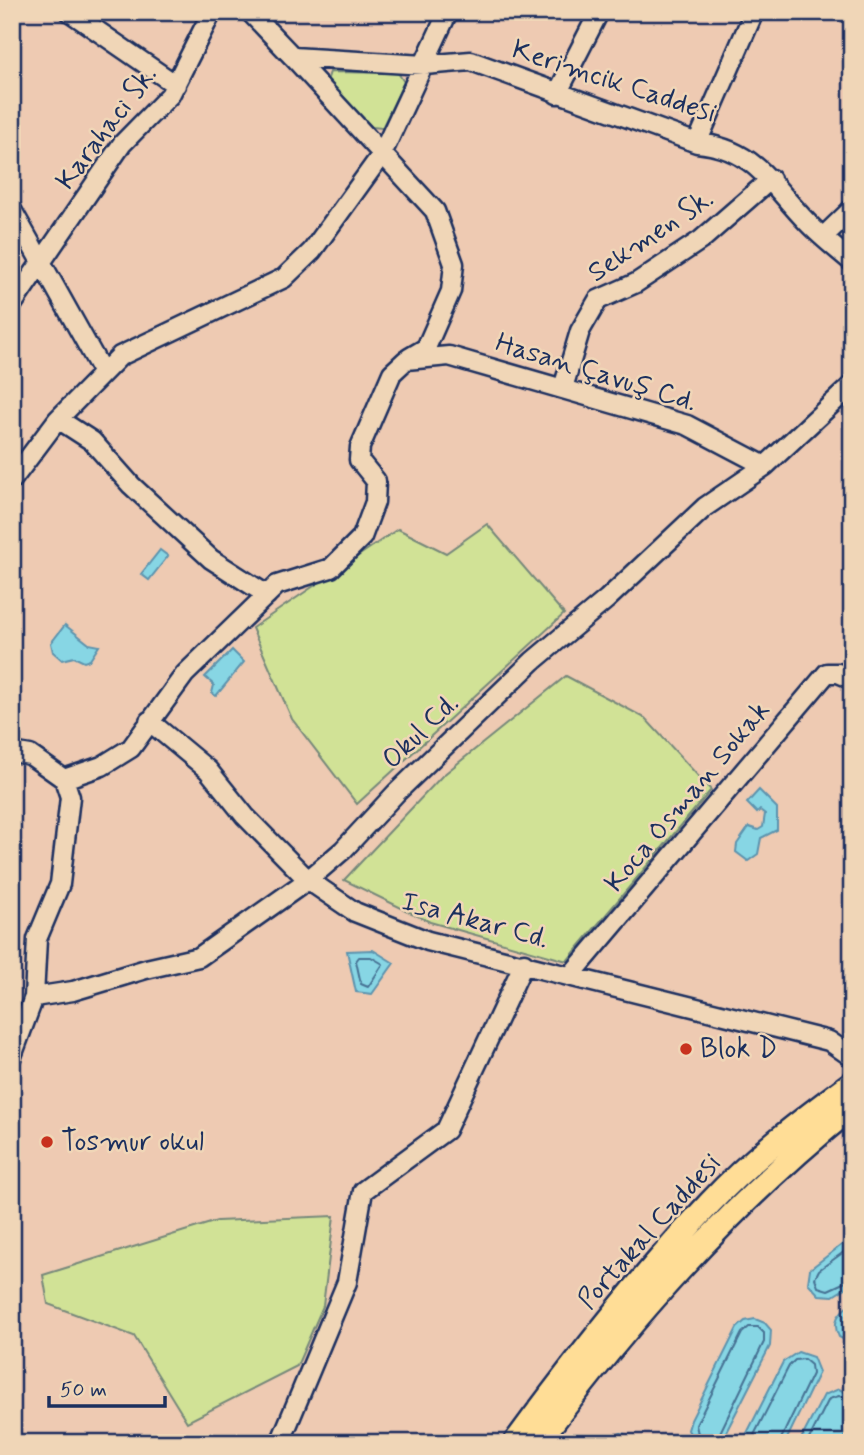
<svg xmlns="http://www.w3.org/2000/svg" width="864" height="1455" viewBox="0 0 864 1455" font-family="Mynerve,sans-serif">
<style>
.green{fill:#d1e296;stroke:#76887a;stroke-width:2}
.water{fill:#87d6e4;stroke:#5c93ae;stroke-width:2}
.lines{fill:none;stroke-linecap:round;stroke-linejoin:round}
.shore{stroke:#467294;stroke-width:2}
.minor-casing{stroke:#1b2f5e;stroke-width:23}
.major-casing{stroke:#1b2f5e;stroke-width:28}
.minor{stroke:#f0d6b7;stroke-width:18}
.major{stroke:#ffdd96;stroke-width:23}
.poi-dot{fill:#c8321e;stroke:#f0d6b7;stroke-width:2.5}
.labels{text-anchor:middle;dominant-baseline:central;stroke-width:5;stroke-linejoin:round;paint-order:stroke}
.street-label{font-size:28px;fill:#1b2f5e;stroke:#f0d6b7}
.poi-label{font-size:28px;fill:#1b2f5e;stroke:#f0d6b7;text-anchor:start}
</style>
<rect width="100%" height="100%" fill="#eecab2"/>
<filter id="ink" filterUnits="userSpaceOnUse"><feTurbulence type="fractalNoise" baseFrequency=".0143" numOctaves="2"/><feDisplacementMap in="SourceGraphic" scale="14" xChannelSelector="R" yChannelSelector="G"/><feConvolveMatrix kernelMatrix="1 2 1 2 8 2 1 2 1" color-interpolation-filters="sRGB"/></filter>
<g filter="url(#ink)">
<path class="green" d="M330,72L398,73L404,82L382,128L372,127L327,81Z
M487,524L564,614L357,804L292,719L252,628L398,529L446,553Z
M566,676L645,718L711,790L567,961L430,922L344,880L442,776Z
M334,1216L323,1306L297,1366L187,1422L134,1336L48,1304L43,1275L217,1221Z"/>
<path class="water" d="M160,550L168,556L149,580L141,574Z
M65,625L89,644L99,646L90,660L84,662L74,657L62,660L53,652L51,643Z
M232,650L244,662L216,696L212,693L214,685L205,677Z
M759,790L777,808V830L761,838L758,854L748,861L736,852L737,844L749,827L758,830L763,827L765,814L760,810L757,813L747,803Z
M373,950L394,963L372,994L356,992L347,951Z
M852,1237V1284L833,1296L819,1295L808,1283L810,1269Z
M852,1303V1344L839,1337C831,1321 839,1312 852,1303Z
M755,1319L765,1323L771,1330L770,1346L722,1440L695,1443L688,1430L691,1420L737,1328L745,1321Z
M798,1352L813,1357L819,1372L785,1443H742L783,1362Z
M839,1389L852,1396V1422L841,1443H799L824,1395Z
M621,1433L646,1443H595Z"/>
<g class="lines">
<path class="shore" d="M359,957H371L383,964L368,987L361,984L356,961Z
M852,1246L819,1270L815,1278L818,1287L828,1290L852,1279
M700,1443L696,1425L742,1333L749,1327H758L764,1333V1342L715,1443
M750,1443L789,1366L795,1360L804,1359L811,1365L812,1374L779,1443
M807,1443L829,1399L839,1396L852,1400"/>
<g class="minor-casing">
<path id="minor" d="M70,12L176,85
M250,12L293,57L424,65L471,61L697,143C755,148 771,185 807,222C821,237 837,249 852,262
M293,57L435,211L454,264L451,291L426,348L409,358
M557,94L599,12
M697,143L754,12
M12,210L103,373
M823,237L852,209
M12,305L122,144L170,95L212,12
M563,388L580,331L598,300L636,283L701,240L771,179
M58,419L92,441L131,485L211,559L267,595
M12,480L58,419L120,356L284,278L312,251L382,154L448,12
M149,721L208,770L245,816L308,880L355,912L428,941L829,1041L852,1057
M12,752L30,755L64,779
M572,974L827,673H838L852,679
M34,997L37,939L60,884L70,797L64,779L102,766L131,748L185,674L277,585L331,568L362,537L375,502L376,481L359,460L360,447L392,373L406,360L449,356L687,425L765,466
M12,1056L34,997L73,991L146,969L199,957L308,880L343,850L396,793L533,661L607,599L705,507L765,466L852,385
M280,1443L347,1282L363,1191L446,1130L524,963"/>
</g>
<g class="major-casing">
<path id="major" d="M515,1443C576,1360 639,1279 710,1203C752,1158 802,1120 852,1083
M537,1443C631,1318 730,1205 852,1107"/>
</g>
<use href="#minor" class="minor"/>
<use href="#major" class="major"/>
</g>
</g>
<g class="poi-dot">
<circle cx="686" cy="1049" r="7"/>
<circle cx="47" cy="1142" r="7"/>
</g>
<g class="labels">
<g class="street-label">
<text transform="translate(614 82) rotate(18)">Kerimcik Caddesi</text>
<text transform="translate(107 128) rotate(-53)">Karahaci Sk.</text>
<text transform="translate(651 236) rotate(-34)">Sekmen Sk.</text>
<text transform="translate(596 373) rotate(17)">Hasan Çavuş Cd.</text>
<text transform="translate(421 732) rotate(-44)">Okul Cd.</text>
<text transform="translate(688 797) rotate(-50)">Koca Osman Sokak</text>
<text transform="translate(475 921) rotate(15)">Isa Akar Cd.</text>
<text transform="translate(650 1232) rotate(-48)">Portakal Caddesi</text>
</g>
<g class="poi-label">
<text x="700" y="1049">Blok D</text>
<text x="61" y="1142">Tosmur okul</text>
</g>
</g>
<rect width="864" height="1455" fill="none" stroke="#f0d6b7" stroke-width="42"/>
<rect x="21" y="21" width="822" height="1413" fill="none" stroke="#1b2f5e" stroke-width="2.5" filter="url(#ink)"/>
<path d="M49 1396v10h116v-10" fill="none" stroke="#1b2f5e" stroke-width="3.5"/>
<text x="60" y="1396" font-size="21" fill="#1b2f5e" stroke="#f0d6b7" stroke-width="5" paint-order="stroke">50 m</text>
</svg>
